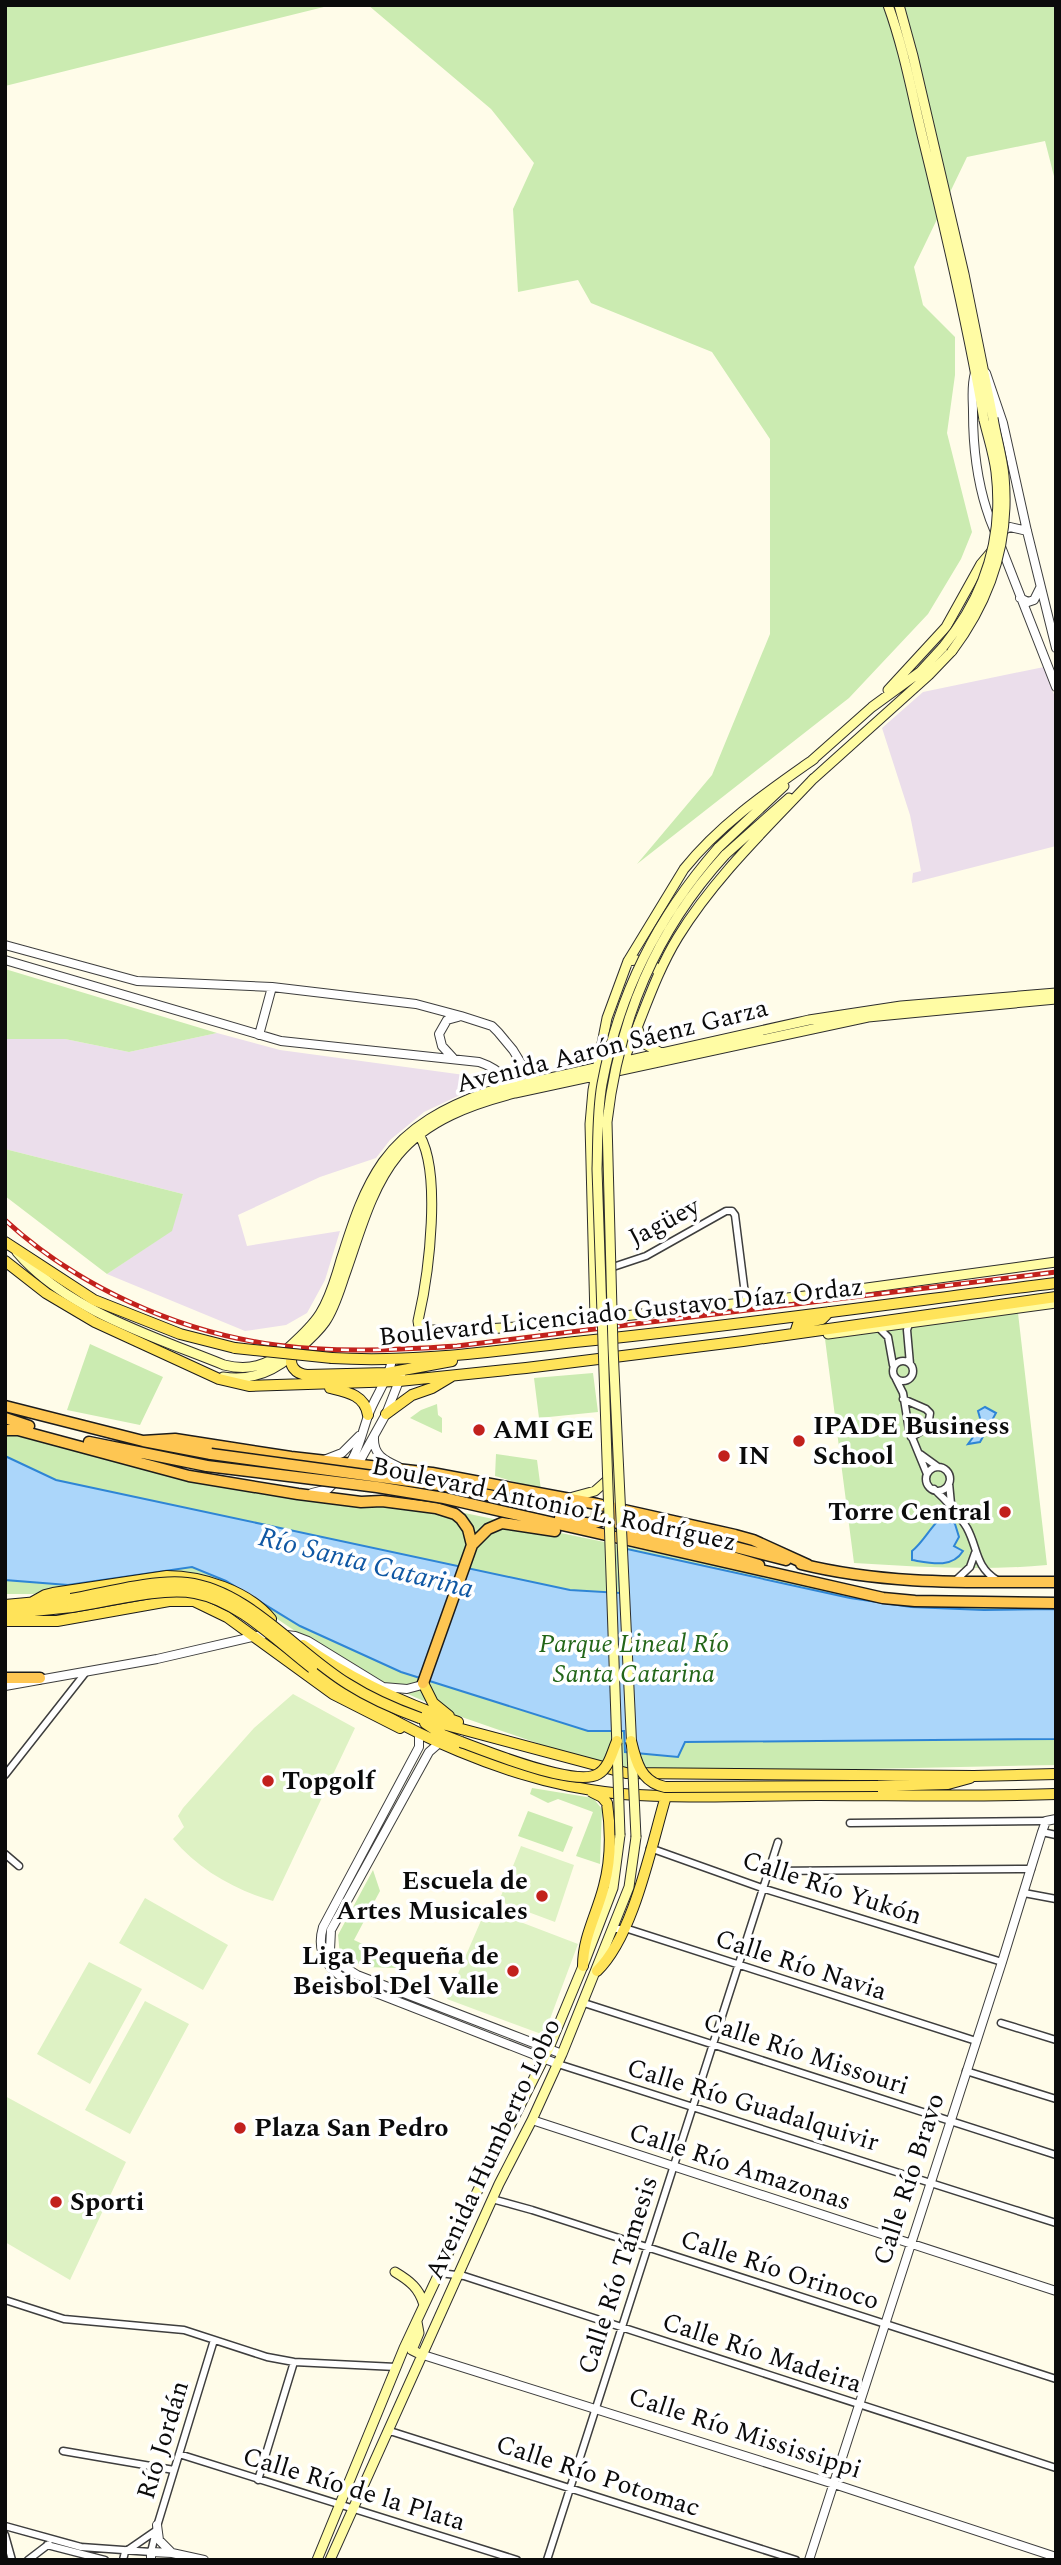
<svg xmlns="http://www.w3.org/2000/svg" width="1061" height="2565" viewBox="0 0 1061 2565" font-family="Spectral,serif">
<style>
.industrial{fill:#ebdeeb}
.green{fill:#cbebb1}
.pitch{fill:#def2c4}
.water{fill:#abd6fa;stroke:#2e85d5;stroke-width:2}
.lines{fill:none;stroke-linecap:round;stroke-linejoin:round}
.trunk-tunnel{stroke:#dad8c8;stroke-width:10;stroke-dasharray:10 5;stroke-linecap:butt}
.minor-casing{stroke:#3e3e3e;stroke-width:9}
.tertiary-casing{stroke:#3e3e3e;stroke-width:10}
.secondary-casing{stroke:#2d2d2d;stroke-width:11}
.primary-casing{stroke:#1c1c1c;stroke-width:12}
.trunk-casing{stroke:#1c1c1c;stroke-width:13}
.minor{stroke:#fff;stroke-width:6}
.tertiary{stroke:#fff;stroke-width:8}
.secondary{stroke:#fffca4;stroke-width:9}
.primary{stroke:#ffe359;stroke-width:10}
.trunk{stroke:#fec652;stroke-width:10}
.rail-casing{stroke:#c2211c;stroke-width:5}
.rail{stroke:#fff;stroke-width:2.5;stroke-dasharray:8;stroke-linecap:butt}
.secondary-bridge-casing{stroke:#2d2d2d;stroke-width:11;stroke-linecap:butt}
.primary-bridge-casing{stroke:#1c1c1c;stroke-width:12;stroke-linecap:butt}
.trunk-bridge-casing{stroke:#1c1c1c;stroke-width:13;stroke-linecap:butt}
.secondary-bridge{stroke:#fffca4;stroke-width:9}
.primary-bridge{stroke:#ffe359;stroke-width:10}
.trunk-bridge{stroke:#fec652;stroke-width:10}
.poi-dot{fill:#c2211c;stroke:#fff;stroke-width:2.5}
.labels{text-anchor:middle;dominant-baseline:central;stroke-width:7;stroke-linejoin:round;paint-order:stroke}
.street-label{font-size:26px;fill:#0b0b0b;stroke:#fff}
.poi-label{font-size:26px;font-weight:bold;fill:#0b0b0b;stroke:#fff;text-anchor:start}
.park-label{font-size:26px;font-style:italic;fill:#236619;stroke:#fff}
.water-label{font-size:28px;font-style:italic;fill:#0f57a3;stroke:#fff}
</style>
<rect width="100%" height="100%" fill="#fffce9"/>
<path class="industrial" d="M1044,667L1056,700V846L912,883L913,873L921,871L919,860L910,815L882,728L923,692Z
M217,1033L280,1050L494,1079L424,1112L390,1140L376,1158L320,1177L238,1215L247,1246L340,1231L325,1280L307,1313L286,1325L245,1331L107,1274L171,1231L183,1194L5,1149V1039H65L129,1052Z"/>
<path class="green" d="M5,5H332L5,86Z
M368,5H1056V184L1045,141L967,157L914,267L923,305L955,337V375L947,433L972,532L961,559L928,614L849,698L637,864L712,775L770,634V439L712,352L591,303L578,280L518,292L513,209L534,163L491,109Z
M5,969L217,1033L129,1052L65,1039H5Z
M5,1149L183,1194L172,1231L107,1274L5,1196Z
M1018,1313L1047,1565C982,1571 919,1567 854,1563L825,1339Z
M90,1344L163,1377L140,1425L67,1410Z
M593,1373L598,1412L539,1418L534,1378Z
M437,1404L438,1415L442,1418V1433L410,1418L421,1410Z
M5,1422L183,1474L455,1511L874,1598L1056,1602V1765L820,1770H627L563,1752L453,1714L374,1679L295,1631L224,1583L161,1574L33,1594H5Z
M496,1454L537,1460L541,1490L495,1476Z
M532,1788L593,1798L602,1809L600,1864L576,1856L593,1812L558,1799L548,1803L530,1794Z
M528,1811L573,1827L563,1852L518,1836Z
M373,1870L380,1891L354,1940L388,1956L405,1953L397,1968L365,1967L340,1955L338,1935Z"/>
<path class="pitch" d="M293,1694L355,1728L273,1901C235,1890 199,1870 173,1839L184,1827L178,1816L183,1808L254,1728Z
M521,1846L574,1865L555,1922L499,1901Z
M145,1898L228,1945L203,1990L119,1943Z
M486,1909L578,1944L544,2035L447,1999Z
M89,1962L142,1989L90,2084L37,2054Z
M145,2001L189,2024L130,2134L85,2110Z
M5,2096L126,2162L70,2280L5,2242Z"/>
<path class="water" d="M985,1407L996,1413L980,1442L968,1444L982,1425L978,1411Z
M5,1456L56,1480L570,1590L620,1593L618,1547L850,1598L911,1607L984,1610L1056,1609V1739L685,1742L678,1757L625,1752L624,1731H588L401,1672L300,1626L226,1581L192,1567L68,1585L5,1580Z
M947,1515L955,1524L959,1537L954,1546L963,1551C952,1569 930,1563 912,1560V1551C925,1541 935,1518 947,1515Z"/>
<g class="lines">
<path class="trunk-tunnel" d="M531,1504L708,1540"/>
<g class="minor-casing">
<path id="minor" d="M610,1268L646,1256L726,1211H732L735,1215L746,1302
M909,1324L907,1330L910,1364
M879,1328L888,1337L893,1365
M893 1371a10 10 0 1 1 20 0a10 10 0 1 1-20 0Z
M896,1379L903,1393L909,1430L927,1474
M903,1399L926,1409L930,1413C929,1426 922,1432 911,1437
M920,1454L938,1467
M926 1479a12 12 0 1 1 24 0a12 12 0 1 1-24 0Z
M949,1483L951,1504
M934,1489C947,1501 958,1513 967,1528C978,1548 975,1567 997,1580
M954,1582L970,1567L975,1553
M5,1775L86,1672
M850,1823L1046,1821
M1042,1832L1056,1835
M650,1848L762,1888L1002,1962
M5,1854L19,1866
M768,1871L1031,1869
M1024,1893L1056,1899
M613,1929H628L976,2041
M584,2003L1056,2155
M1001,2023L1056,2040
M558,2064L1056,2223
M966,2071L1056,2099
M492,2199L532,2210L1056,2379
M440,2273L464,2276L1056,2468
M5,2300L64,2319L184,2330L267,2357L294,2362L396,2367
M387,2432H393L796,2560
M63,2451L174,2470
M179,2454L517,2560
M258,2480L294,2362
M5,2526L81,2547L151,2552L158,2523L214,2340
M5,2535L12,2560
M47,2545L105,2560
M28,2560L49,2544
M123,2560L125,2552L154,2532
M547,2560L778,1842"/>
</g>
<g class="tertiary-casing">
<path id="tertiary" d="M975,373C971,386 973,399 973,412C973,454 978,493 995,532
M986,373L1003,423L1027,531L1056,648
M1000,532L1010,527L1027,531
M1000,544L1056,687
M1020,598L1028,602L1034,600L1040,588
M5,945L137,981L272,987L416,1004L461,1016L492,1026L498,1032L513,1050L535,1086
M5,960L281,1041L479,1062C494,1067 506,1075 513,1090
M259,1035L272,987
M453,1058L442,1046L439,1034L447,1020L458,1017
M374,1437C373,1455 384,1460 399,1467
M324,1460L342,1453L359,1436
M347,1467C358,1453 362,1433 368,1416C375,1396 388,1381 392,1360
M356,1468L386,1414L401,1376
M312,1493L328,1489L337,1480
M5,1686L157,1659L270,1633L295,1636L308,1641L383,1687L407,1689L422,1685
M419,1736V1747L323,1927C315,1954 330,1972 353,1984L558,2064
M437,1745L429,1752L331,1930L330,1950L338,1963L357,1975L562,2054
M532,2120L1056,2291
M420,2354L834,2484L1056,2557
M157,2525L159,2540L172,2553
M151,2560V2552L172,2553L204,2560
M809,2560L1002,1962L1042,1832L1046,1821L1056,1819"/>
</g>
<g class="secondary-casing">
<path id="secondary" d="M888,5C904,49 912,94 923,139C946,232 968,326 984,420
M899,5L913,56L964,274L993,418
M888,690L946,627L981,564L992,551
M810,762L872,707L920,672L943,647
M811,781L929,675L952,651
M718,848L784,786
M725,855L789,798
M628,961L636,960L651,962L659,973
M638,1029L643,1043L661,1053
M622,1064C641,1022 654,976 678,937C715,877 766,829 814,778
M605,1113L602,1155L608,1305
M416,1130C444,1166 428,1278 418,1321L419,1327L424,1330H468L533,1326L823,1294L1056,1262
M17,1252C66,1310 155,1337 224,1365C249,1371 267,1366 287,1349C299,1338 311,1328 320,1314C330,1298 336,1278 341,1260C352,1226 362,1192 383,1162C409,1126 446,1107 487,1092L809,1020L901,1006L1056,993
M599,1319L595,1318L590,1124L593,1090L607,1018L628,961L684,869C720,824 767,792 814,759
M607,1333L614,1508
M828,1334L1056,1303
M223,1377C250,1381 271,1373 291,1356C303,1345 316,1335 325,1322C334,1309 339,1292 344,1277C359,1236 370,1189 398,1155C427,1120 472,1104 515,1093L868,1017L1056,999
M573,1497L595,1491L612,1476
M395,2272C410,2281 419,2288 424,2305
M417,2322L419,2333L412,2350L420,2354
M317,2560L404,2348L477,2192L549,2048L583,1966L613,1888L620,1835
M330,2560L499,2184L532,2120L562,2054L629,1887L636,1837"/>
</g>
<g class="primary-casing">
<path id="primary" d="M5,1242L94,1300L180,1334L235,1348
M5,1261L46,1293L95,1322L219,1379L249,1386L399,1381L526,1368L743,1341L1056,1297
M795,1333L798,1324L822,1319L829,1312
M293,1354C287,1365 296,1374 307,1375L387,1373L452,1361
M332,1358C414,1363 494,1351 575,1342C736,1326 896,1303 1056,1283
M330,1388C347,1392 365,1395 368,1415
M386,1414L412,1395L432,1388L452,1376
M29,1604L45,1595L53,1593L167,1576C202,1576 248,1591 271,1619L267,1629
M5,1605L71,1599
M5,1614L72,1607
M5,1621H57L169,1601H194L227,1617L333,1694L400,1728
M303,1645C351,1680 403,1703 458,1722
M312,1668C398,1732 515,1784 622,1794C687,1799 753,1795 818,1795C897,1795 977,1797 1056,1794
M423,1683L433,1703L449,1716
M420,1718L626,1773L974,1776L1056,1774
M425,1723L443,1735L461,1742
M878,1786L948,1784L970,1778
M583,1966C583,1937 597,1914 604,1886C611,1860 611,1830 607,1803L602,1797L592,1792
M597,1971C634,1935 651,1846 666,1796"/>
</g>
<g class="trunk-casing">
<path id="trunk" d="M5,1406L143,1441L211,1454
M5,1418L29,1426
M5,1430H18L189,1476L298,1494L361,1502L382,1501L436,1508L455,1514L461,1519L468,1529L472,1545L423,1683
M143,1441L175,1439L291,1457L432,1473L597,1504L735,1535L753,1540L808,1565
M89,1442L207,1466
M446,1486L531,1504
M444,1498L883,1598L915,1601L1056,1603
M614,1508L618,1523L629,1534L719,1553L759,1565
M560,1518C581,1523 600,1530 614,1509
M708,1540L786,1560
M472,1545L488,1529L502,1523L555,1531
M801,1564C885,1585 970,1582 1056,1582
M5,1678H40"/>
</g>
<use href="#minor" class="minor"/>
<use href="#tertiary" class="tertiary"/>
<use href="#secondary" class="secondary"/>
<use href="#primary" class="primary"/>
<use href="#trunk" class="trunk"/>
<g class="rail-casing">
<path id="rail" d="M5,1220C78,1287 178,1332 276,1345C336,1353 397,1350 457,1346L1056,1272"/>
</g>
<use href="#rail" class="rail"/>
<g class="secondary-bridge-casing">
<path id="secondary-bridge" d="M943,647C984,597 1004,538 996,472C994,455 988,437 984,420
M952,651C991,599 1010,541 1004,476C1002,456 996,437 993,418
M620,1835L597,1169C598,1141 597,1112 602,1084C619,993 657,918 718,848
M636,1837L613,1348L607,1122C619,1019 655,932 725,855"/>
</g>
<g class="primary-bridge-casing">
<path id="primary-bridge" d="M235,1348L332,1358
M71,1599C104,1593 155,1579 187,1583C248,1590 297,1653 348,1684C370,1698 395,1709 420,1718
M72,1607C107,1602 160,1587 195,1593C239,1601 278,1642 312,1668
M631,1741C636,1762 641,1782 665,1787L878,1786
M461,1742C486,1751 576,1788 598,1774C609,1768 612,1752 617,1741"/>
</g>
<g class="trunk-bridge-casing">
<path id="trunk-bridge" d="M211,1454L446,1486
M207,1466L377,1487L444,1498"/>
</g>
<use href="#secondary-bridge" class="secondary-bridge"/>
<use href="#primary-bridge" class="primary-bridge"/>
<use href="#trunk-bridge" class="trunk-bridge"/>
</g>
<g class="poi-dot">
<circle cx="479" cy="1430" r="7"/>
<circle cx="799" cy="1441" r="7"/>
<circle cx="724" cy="1456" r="7"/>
<circle cx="1005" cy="1512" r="7"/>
<circle cx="268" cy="1781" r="7"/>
<circle cx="542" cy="1896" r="7"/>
<circle cx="513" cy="1971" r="7"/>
<circle cx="240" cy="2128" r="7"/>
<circle cx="56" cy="2202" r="7"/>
</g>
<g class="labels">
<g class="street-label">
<text transform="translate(612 1046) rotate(-14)">Avenida Aarón Sáenz Garza</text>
<text transform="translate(664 1222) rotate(-28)">Jagüey</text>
<text transform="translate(621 1312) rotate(-6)">Boulevard Licenciado Gustavo Díaz Ordaz</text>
<text transform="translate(554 1504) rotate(12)">Boulevard Antonio L. Rodríguez</text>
<text transform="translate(832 1888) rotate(18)">Calle Río Yukón</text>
<text transform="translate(801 1965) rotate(18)">Calle Río Navia</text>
<text transform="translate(806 2054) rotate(18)">Calle Río Missouri</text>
<text transform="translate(753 2105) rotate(17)">Calle Río Guadalquivir</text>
<text transform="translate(493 2149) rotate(-65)">Avenida Humberto Lobo</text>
<text transform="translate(740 2167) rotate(18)">Calle Río Amazonas</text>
<text transform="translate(909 2179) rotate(-72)">Calle Río Bravo</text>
<text transform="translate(780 2270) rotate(18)">Calle Río Orinoco</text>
<text transform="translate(618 2275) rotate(-72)">Calle Río Támesis</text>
<text transform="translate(762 2353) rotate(18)">Calle Río Madeira</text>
<text transform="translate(745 2433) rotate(18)">Calle Río Mississippi</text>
<text transform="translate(163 2440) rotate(-73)">Río Jordán</text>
<text transform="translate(598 2476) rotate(18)">Calle Río Potomac</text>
<text transform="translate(354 2489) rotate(17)">Calle Río de la Plata</text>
</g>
<g class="poi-label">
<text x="813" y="1426">IPADE Business<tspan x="813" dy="30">School</tspan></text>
<text x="493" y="1430">AMI GE</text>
<text x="738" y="1456">IN</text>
<text x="991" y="1512" text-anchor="end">Torre Central</text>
<text x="282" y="1781">Topgolf</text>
<text x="528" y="1881" text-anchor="end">Escuela de<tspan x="528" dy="30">Artes Musicales</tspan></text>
<text x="499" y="1956" text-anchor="end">Liga Pequeña de<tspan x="499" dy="30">Beisbol Del Valle</tspan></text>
<text x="254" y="2128">Plaza San Pedro</text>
<text x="70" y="2202">Sporti</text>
</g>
<g class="park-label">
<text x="634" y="1644">Parque Lineal Río<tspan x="634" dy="30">Santa Catarina</tspan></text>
</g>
<g class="water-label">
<text transform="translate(366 1563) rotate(14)">Río Santa Catarina</text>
</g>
</g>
<rect width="1061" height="2565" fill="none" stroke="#0b0b0b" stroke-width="14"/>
</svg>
